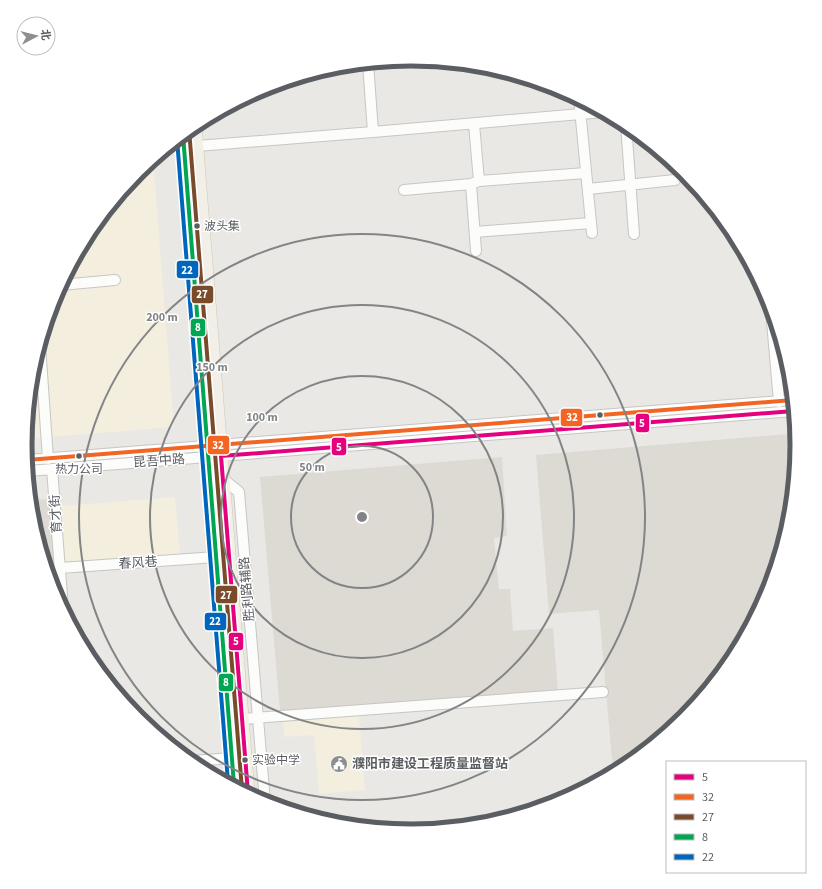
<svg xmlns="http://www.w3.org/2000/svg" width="822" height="889" viewBox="0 0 822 889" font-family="'Source Sans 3','Noto Sans SC',sans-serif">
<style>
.commercial{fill:#f3eedd}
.education{fill:#dddad3}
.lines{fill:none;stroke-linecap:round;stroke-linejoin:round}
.minor-casing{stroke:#c6c6c6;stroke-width:12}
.major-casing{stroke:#d0c8b3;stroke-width:14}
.minor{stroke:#fcfcfb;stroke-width:10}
.major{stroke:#f1efe7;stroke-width:13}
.bus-1-casing{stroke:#fff;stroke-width:7}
.bus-2-casing{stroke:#fff;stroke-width:7}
.bus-3-casing{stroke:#fff;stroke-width:7}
.bus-4-casing{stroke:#fff;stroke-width:7}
.bus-5-casing{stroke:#fff;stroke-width:7}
.bus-1{stroke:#e5007d;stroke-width:4}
.bus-2{stroke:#f26522;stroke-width:4}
.bus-3{stroke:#7a4b2a;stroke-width:4}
.bus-4{stroke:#00a651;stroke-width:4}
.bus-5{stroke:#0065bd;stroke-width:4}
.ring{fill:none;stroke:#828486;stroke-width:2}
.bus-dot{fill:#5a5d61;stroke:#fff;stroke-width:1.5}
.labels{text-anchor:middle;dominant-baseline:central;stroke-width:3;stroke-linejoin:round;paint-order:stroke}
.bus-label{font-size:12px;fill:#5a5d61;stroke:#fff;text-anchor:start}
.street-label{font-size:13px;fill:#5a5d61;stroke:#fff}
.poi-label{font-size:13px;font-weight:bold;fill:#5a5d61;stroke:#fff;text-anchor:start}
.rim{fill:none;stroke:#5a5d61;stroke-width:5}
.centre{fill:#828486;stroke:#fff;stroke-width:2}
.ring-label{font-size:12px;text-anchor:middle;font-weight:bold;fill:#828486;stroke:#fff;stroke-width:3;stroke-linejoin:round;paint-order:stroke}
.line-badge{stroke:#fff;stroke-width:1.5}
.badge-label{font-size:11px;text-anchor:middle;font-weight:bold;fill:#fff}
</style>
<rect width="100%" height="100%" fill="#e9e8e4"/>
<path class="commercial" d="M153,159L174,427L26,439L32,369L54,297L90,230L138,171Z
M175,497L180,555L65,564L60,506Z
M359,716L365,790L319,794L314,735L284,737L283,722Z"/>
<path class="education" d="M788,434L793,487L790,520L768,592L732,659L684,718L625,766L613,772L599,610L549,614L536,455Z
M502,457L507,536L494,538L499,589H510L513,631L553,628L558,691L280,711L260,477Z
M52,499L59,601L54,592L32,520L31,500Z"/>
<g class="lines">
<g class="minor-casing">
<path id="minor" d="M579,99L592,233
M474,124L479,181
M626,124L634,234
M373,132L604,112
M197,146L373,132L368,63
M471,184L476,251
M588,189L675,180
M404,190L471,184L479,181L586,173
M475,232L591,223
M61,285L115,280
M771,310L779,402
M40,345L48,459
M27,460L793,400
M52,469L63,608
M28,471L794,411
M223,479L239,492L265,802
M60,568L216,557
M242,719L603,692
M192,761L232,758"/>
</g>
<g class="major-casing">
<path id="major" d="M195,125L248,793
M183,135L234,786"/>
</g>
<use href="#minor" class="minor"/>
<use href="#major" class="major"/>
<g class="bus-1-casing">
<path id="bus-1" d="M248,793L221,456L794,411"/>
</g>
<g class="bus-2-casing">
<path id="bus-2" d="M27,460L793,400"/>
</g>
<g class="bus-3-casing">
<path id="bus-3" d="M189,129L242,790"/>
</g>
<g class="bus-4-casing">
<path id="bus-4" d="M183,135L234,785"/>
</g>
<g class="bus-5-casing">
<path id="bus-5" d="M177,139L228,782"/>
</g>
<use href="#bus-1" class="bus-1"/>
<use href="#bus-2" class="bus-2"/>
<use href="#bus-3" class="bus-3"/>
<use href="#bus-4" class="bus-4"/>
<use href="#bus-5" class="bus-5"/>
</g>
<g class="ring">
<circle cx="362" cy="517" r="71"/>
<circle cx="362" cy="517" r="141"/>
<circle cx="362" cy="517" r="212"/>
<circle cx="362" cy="517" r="283"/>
</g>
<defs>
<g id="civic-disc" transform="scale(0.9)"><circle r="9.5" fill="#8c8e8f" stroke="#fff"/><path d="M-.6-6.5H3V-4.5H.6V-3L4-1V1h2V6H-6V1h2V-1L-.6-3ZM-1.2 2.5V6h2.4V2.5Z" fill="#fff"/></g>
</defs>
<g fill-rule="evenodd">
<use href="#civic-disc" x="339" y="764"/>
</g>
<g class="bus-dot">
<circle cx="197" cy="226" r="3.5"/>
<circle cx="600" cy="415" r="3.5"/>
<circle cx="79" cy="456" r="3.5"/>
<circle cx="245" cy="760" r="3.5"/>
</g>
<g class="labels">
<g class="bus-label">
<text x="204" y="226">波头集</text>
<text x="79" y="469" text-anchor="middle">热力公司</text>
<text x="252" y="760">实验中学</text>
</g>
<g class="street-label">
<text transform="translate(159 461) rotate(-4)">昆吾中路</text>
<text transform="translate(56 514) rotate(-94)">育才街</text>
<text transform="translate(138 563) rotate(-4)">春风巷</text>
<text transform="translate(247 589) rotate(-95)">胜利路辅路</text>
</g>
<g class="poi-label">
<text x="352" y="764">濮阳市建设工程质量监督站</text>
</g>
</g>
<path d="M0 0H822V889H0ZM32 445a379 379 0 1 1 758 0a379 379 0 1 1-758 0Z" fill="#fff" fill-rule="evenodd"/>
<path class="rim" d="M32 445a379 379 0 1 1 758 0a379 379 0 1 1-758 0Z"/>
<circle cx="362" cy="517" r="6" class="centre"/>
<g class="ring-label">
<text x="162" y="321">200 m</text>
<text x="212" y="371">150 m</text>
<text x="262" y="421">100 m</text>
<text x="312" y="471">50 m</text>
</g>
<g class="line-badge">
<rect x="176" y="260" width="23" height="19" rx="4" fill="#0065bd"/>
<rect x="191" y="285" width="23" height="19" rx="4" fill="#7a4b2a"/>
<rect x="190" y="318" width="16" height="19" rx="4" fill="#00a651"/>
<rect x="560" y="408" width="23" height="19" rx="4" fill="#f26522"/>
<rect x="635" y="413" width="15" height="20" rx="4" fill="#e5007d"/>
<rect x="207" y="435" width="23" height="20" rx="4" fill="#f26522"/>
<rect x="331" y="437" width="16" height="19" rx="4" fill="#e5007d"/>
<rect x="215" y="585" width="23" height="19" rx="4" fill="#7a4b2a"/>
<rect x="204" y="612" width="23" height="19" rx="4" fill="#0065bd"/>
<rect x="228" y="632" width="16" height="19" rx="4" fill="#e5007d"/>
<rect x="218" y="673" width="16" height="19" rx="4" fill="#00a651"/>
</g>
<g class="badge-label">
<text x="187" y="274">22</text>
<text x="202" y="298">27</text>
<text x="198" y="331">8</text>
<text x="572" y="421">32</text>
<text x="642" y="427">5</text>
<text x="218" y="449">32</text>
<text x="339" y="451">5</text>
<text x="226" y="599">27</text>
<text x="215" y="625">22</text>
<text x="236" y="645">5</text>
<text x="226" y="686">8</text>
</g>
<rect x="666" y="761" width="140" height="112" fill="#ffffff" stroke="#bdbec0"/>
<rect x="674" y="774" width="20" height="6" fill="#e5007d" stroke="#bdbec0"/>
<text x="702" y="781" font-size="12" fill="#5a5d61">5</text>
<rect x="674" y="794" width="20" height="6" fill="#f26522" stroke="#bdbec0"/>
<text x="702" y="801" font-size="12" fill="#5a5d61">32</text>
<rect x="674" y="814" width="20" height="6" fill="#7a4b2a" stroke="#bdbec0"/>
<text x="702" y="821" font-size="12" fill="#5a5d61">27</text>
<rect x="674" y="834" width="20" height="6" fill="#00a651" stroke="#bdbec0"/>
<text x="702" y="841" font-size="12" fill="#5a5d61">8</text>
<rect x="674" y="854" width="20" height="6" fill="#0065bd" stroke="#bdbec0"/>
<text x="702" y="861" font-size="12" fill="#5a5d61">22</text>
<g transform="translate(36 36) rotate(83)"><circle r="19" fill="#ffffff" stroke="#bdbec0"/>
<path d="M0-3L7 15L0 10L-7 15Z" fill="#8c8e8f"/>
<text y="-6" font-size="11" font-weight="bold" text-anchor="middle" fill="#5a5d61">北</text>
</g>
</svg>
